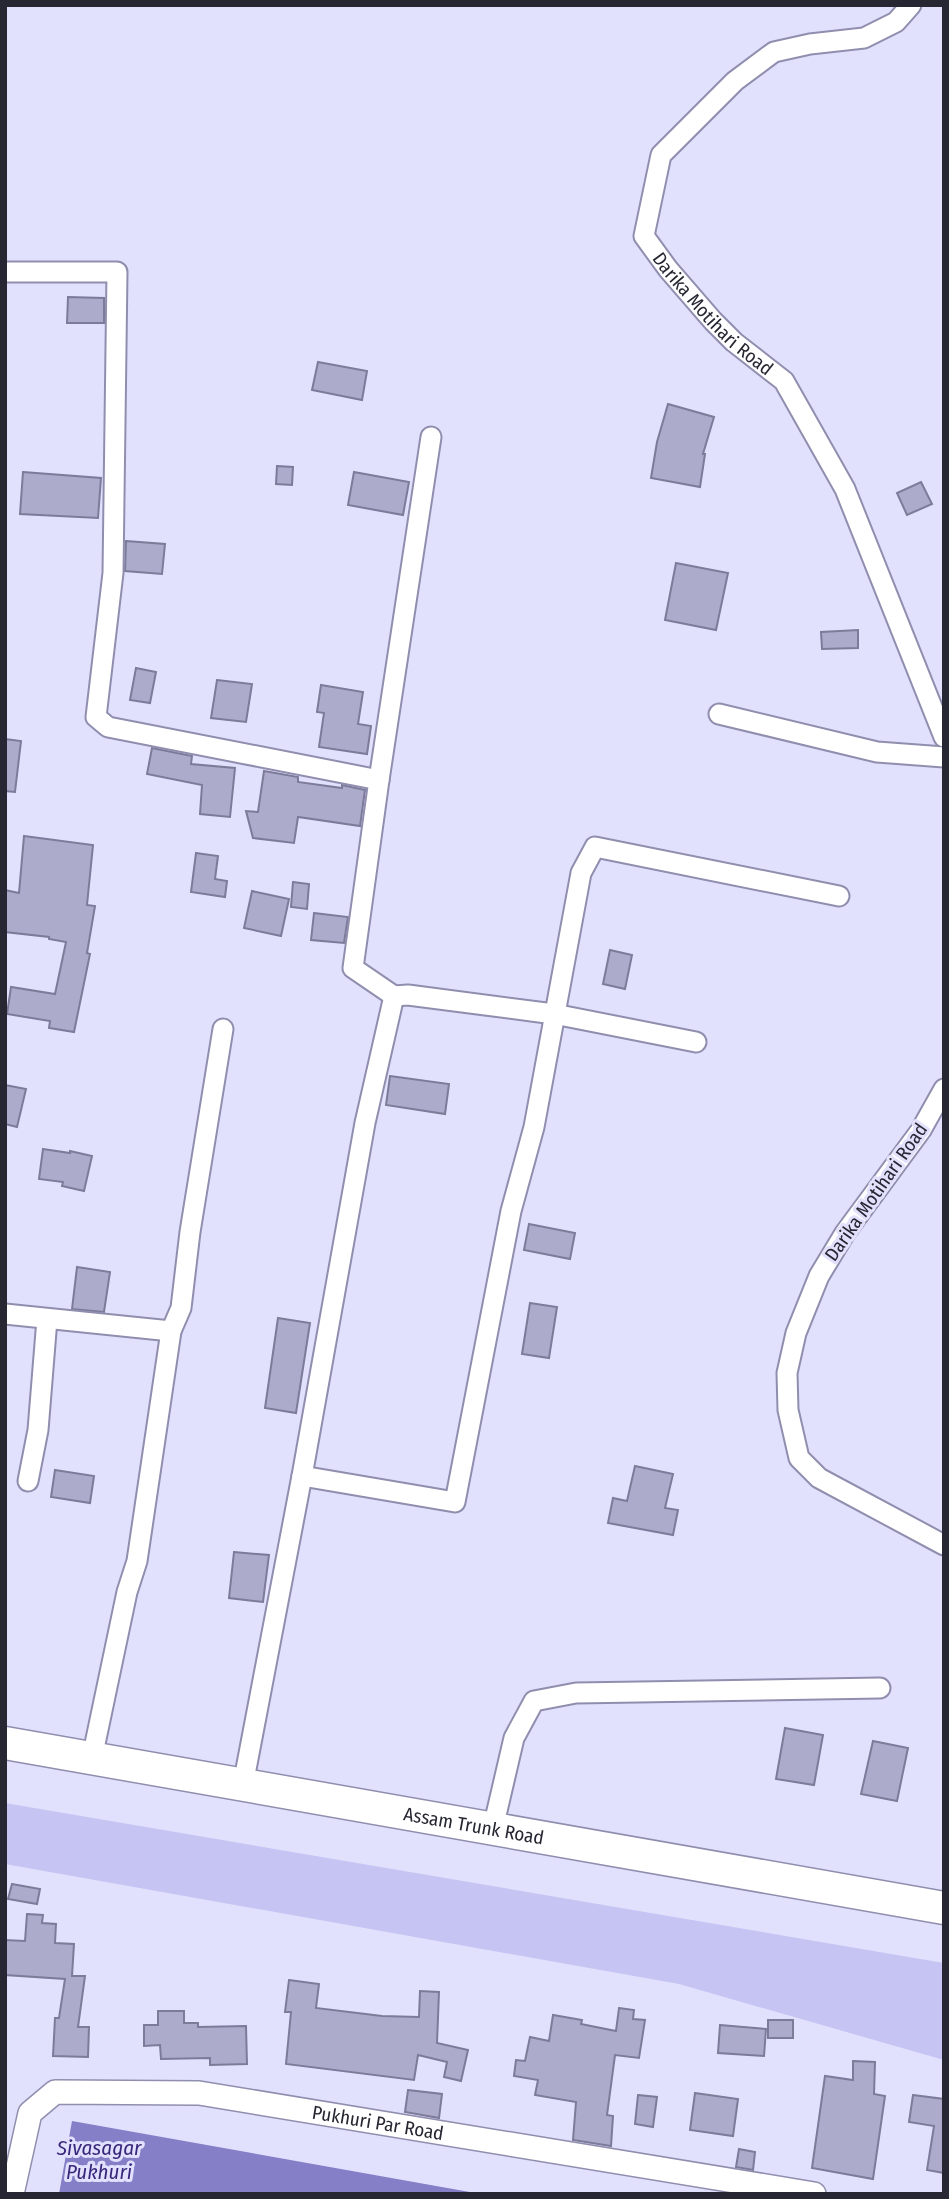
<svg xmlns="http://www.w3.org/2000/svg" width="949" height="2199" viewBox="0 0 949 2199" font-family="'Fira Sans Condensed',sans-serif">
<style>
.green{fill:#c6c4f3}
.water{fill:#857fc7}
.building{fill:#acabcb;stroke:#7c7b9a;stroke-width:2}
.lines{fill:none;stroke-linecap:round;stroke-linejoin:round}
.minor-casing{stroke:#908eae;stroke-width:23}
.tertiary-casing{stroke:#908eae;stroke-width:26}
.trunk-casing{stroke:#908eae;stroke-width:35}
.minor{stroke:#fff;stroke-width:19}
.tertiary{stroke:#fff;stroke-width:23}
.trunk{stroke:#fff;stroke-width:32}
.labels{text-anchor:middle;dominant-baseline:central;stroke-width:6;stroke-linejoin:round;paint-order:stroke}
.street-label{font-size:19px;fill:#272733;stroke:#e2e1fd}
.water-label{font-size:21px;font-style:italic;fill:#39277b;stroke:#e2e1fd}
</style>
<rect width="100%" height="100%" fill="#e2e1fd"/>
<path class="green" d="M5,1803L944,1963V2060L679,1984L5,1864Z"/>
<path class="water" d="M72,2121L481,2194H59Z"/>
<path class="building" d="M68,297L104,298V323H67Z
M318,362L367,371L362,400L312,390Z
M668,404L714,417L703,454H705L700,487L651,478L657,442Z
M277,466L293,467L292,485L276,484Z
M23,472L101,478L98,518L20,514Z
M354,472L409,482L403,515L348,505Z
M921,482L932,504L907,515L897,493Z
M126,541L165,544L162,574L125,571Z
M676,563L728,573L716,630L665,620Z
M858,630V648L822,649L821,632Z
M136,668L156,672L150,703L130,700Z
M217,680L252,684L246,722L211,718Z
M321,685L363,692L358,724L371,726L367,754L319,747L324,713L317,712Z
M5,739L21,741L15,792L5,791Z
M152,748L192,756L191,764L235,768L230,817L200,814L202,785L147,774Z
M264,771L298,777V782L342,788V785L365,790L360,826L298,817L294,843L253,838L246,811L258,812Z
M24,836L93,845L87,905L95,906L87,953L90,954L74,1032L49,1028L50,1021L7,1014L11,987L55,994L66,942L49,939V937L5,932V890L19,893Z
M196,853L218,856L215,879L227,881L225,897L191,892Z
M293,882L309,884L307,909L291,907Z
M252,891L289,899L281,936L244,928Z
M314,913L348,917L344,943L311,940Z
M610,950L632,955L625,989L603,984Z
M390,1076L449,1084L445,1114L386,1105Z
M5,1085L26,1089L17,1127L5,1124Z
M43,1149L70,1153V1151L92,1156L84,1191L62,1186L63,1182L39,1179Z
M529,1224L575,1233L570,1259L524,1250Z
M77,1267L110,1272L104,1312L72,1309Z
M530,1303L557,1307L549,1358L522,1354Z
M278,1318L310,1323L296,1413L265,1408Z
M635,1466L673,1474L665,1508L678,1510L673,1535L608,1523L613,1498L627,1501Z
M55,1470L94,1476L90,1503L51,1497Z
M234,1552L269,1555L263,1602L229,1598Z
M785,1728L823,1735L814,1785L776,1779Z
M873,1741L908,1748L897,1801L861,1794Z
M12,1884L40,1889L37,1904L8,1899Z
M27,1914L43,1915L42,1923L56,1924L55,1943L74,1944L72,1976H85L78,2027H89L88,2057L53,2056L55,2018H59L65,1979L5,1975V1940L25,1941Z
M289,1980L319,1984L316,2008L382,2016L419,2017L420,1991L439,1992L437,2043L468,2050L461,2081L444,2077L447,2062L418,2055L414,2080L286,2064L291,2012H285Z
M619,2008L634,2010L633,2019L645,2020L639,2058L615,2055L607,2115L613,2116L611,2146L573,2140L576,2102L535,2095L538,2080L514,2076L516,2060L525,2061L530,2037L549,2041L553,2015L582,2020L581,2024L616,2031Z
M158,2011H184V2023H198V2027L246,2026L247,2064L210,2065V2058L161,2059L160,2045L144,2046V2025H158Z
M768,2020H793V2038H768Z
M720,2025L766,2029L764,2056L718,2053Z
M853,2061L875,2062L874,2094L885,2096L873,2179L812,2168L825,2076L853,2080Z
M408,2090L442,2094L439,2118L405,2112Z
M695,2093L738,2099L733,2136L690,2130Z
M638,2095L657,2097L653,2127L635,2124Z
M913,2095L944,2099V2173L927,2170L934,2126L909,2122Z
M739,2149L755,2152L753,2170L736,2167Z"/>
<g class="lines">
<g class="minor-casing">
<g id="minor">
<path id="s1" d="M911,5L896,22L864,38L810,44L774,52L735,81L661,155L644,236L668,269L713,321L734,342L784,381L845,489L944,737"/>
<path d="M5,272H117L113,573L96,717L108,727L379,780"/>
<path d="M431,437L379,780L353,968L394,996L408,995L554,1014L696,1042"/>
<path d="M719,714L877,752L944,757"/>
<path d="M944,1089L921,1130L845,1233L819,1276L796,1333L787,1373L788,1410L799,1458L819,1478L944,1545"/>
<path d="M5,1314L171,1331"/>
<path d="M302,1476L455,1502L511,1211L534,1127L581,873L595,847L839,896"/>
<path d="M28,1481L38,1430L47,1319"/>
<path d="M92,1758L127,1592L137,1561L171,1331L181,1308L190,1232L223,1029"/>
<path d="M243,1785L302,1476L365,1123L394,996"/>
<path d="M493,1828L514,1738L534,1701L576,1693L880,1688"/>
</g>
</g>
<g class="tertiary-casing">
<g id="tertiary">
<path id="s2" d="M12,2194L30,2113L55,2092L199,2093L814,2194"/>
</g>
</g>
<g class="trunk-casing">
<g id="trunk">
<path id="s3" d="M5,1743L944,1908"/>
</g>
</g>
<use href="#minor" class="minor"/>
<use href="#tertiary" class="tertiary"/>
<use href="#trunk" class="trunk"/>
</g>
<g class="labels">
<g class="street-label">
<text stroke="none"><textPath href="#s1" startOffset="490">Darika Motihari Road</textPath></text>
<text transform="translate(876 1192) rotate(-55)">Darika Motihari Road</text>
<text stroke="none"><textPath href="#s3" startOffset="476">Assam Trunk Road</textPath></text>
<text stroke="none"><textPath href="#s2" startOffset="441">Pukhuri Par Road</textPath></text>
</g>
<g class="water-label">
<text x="99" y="2148">Sivasagar<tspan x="99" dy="24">Pukhuri</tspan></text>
</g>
</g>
<rect width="949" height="2199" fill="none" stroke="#272733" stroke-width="14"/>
</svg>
